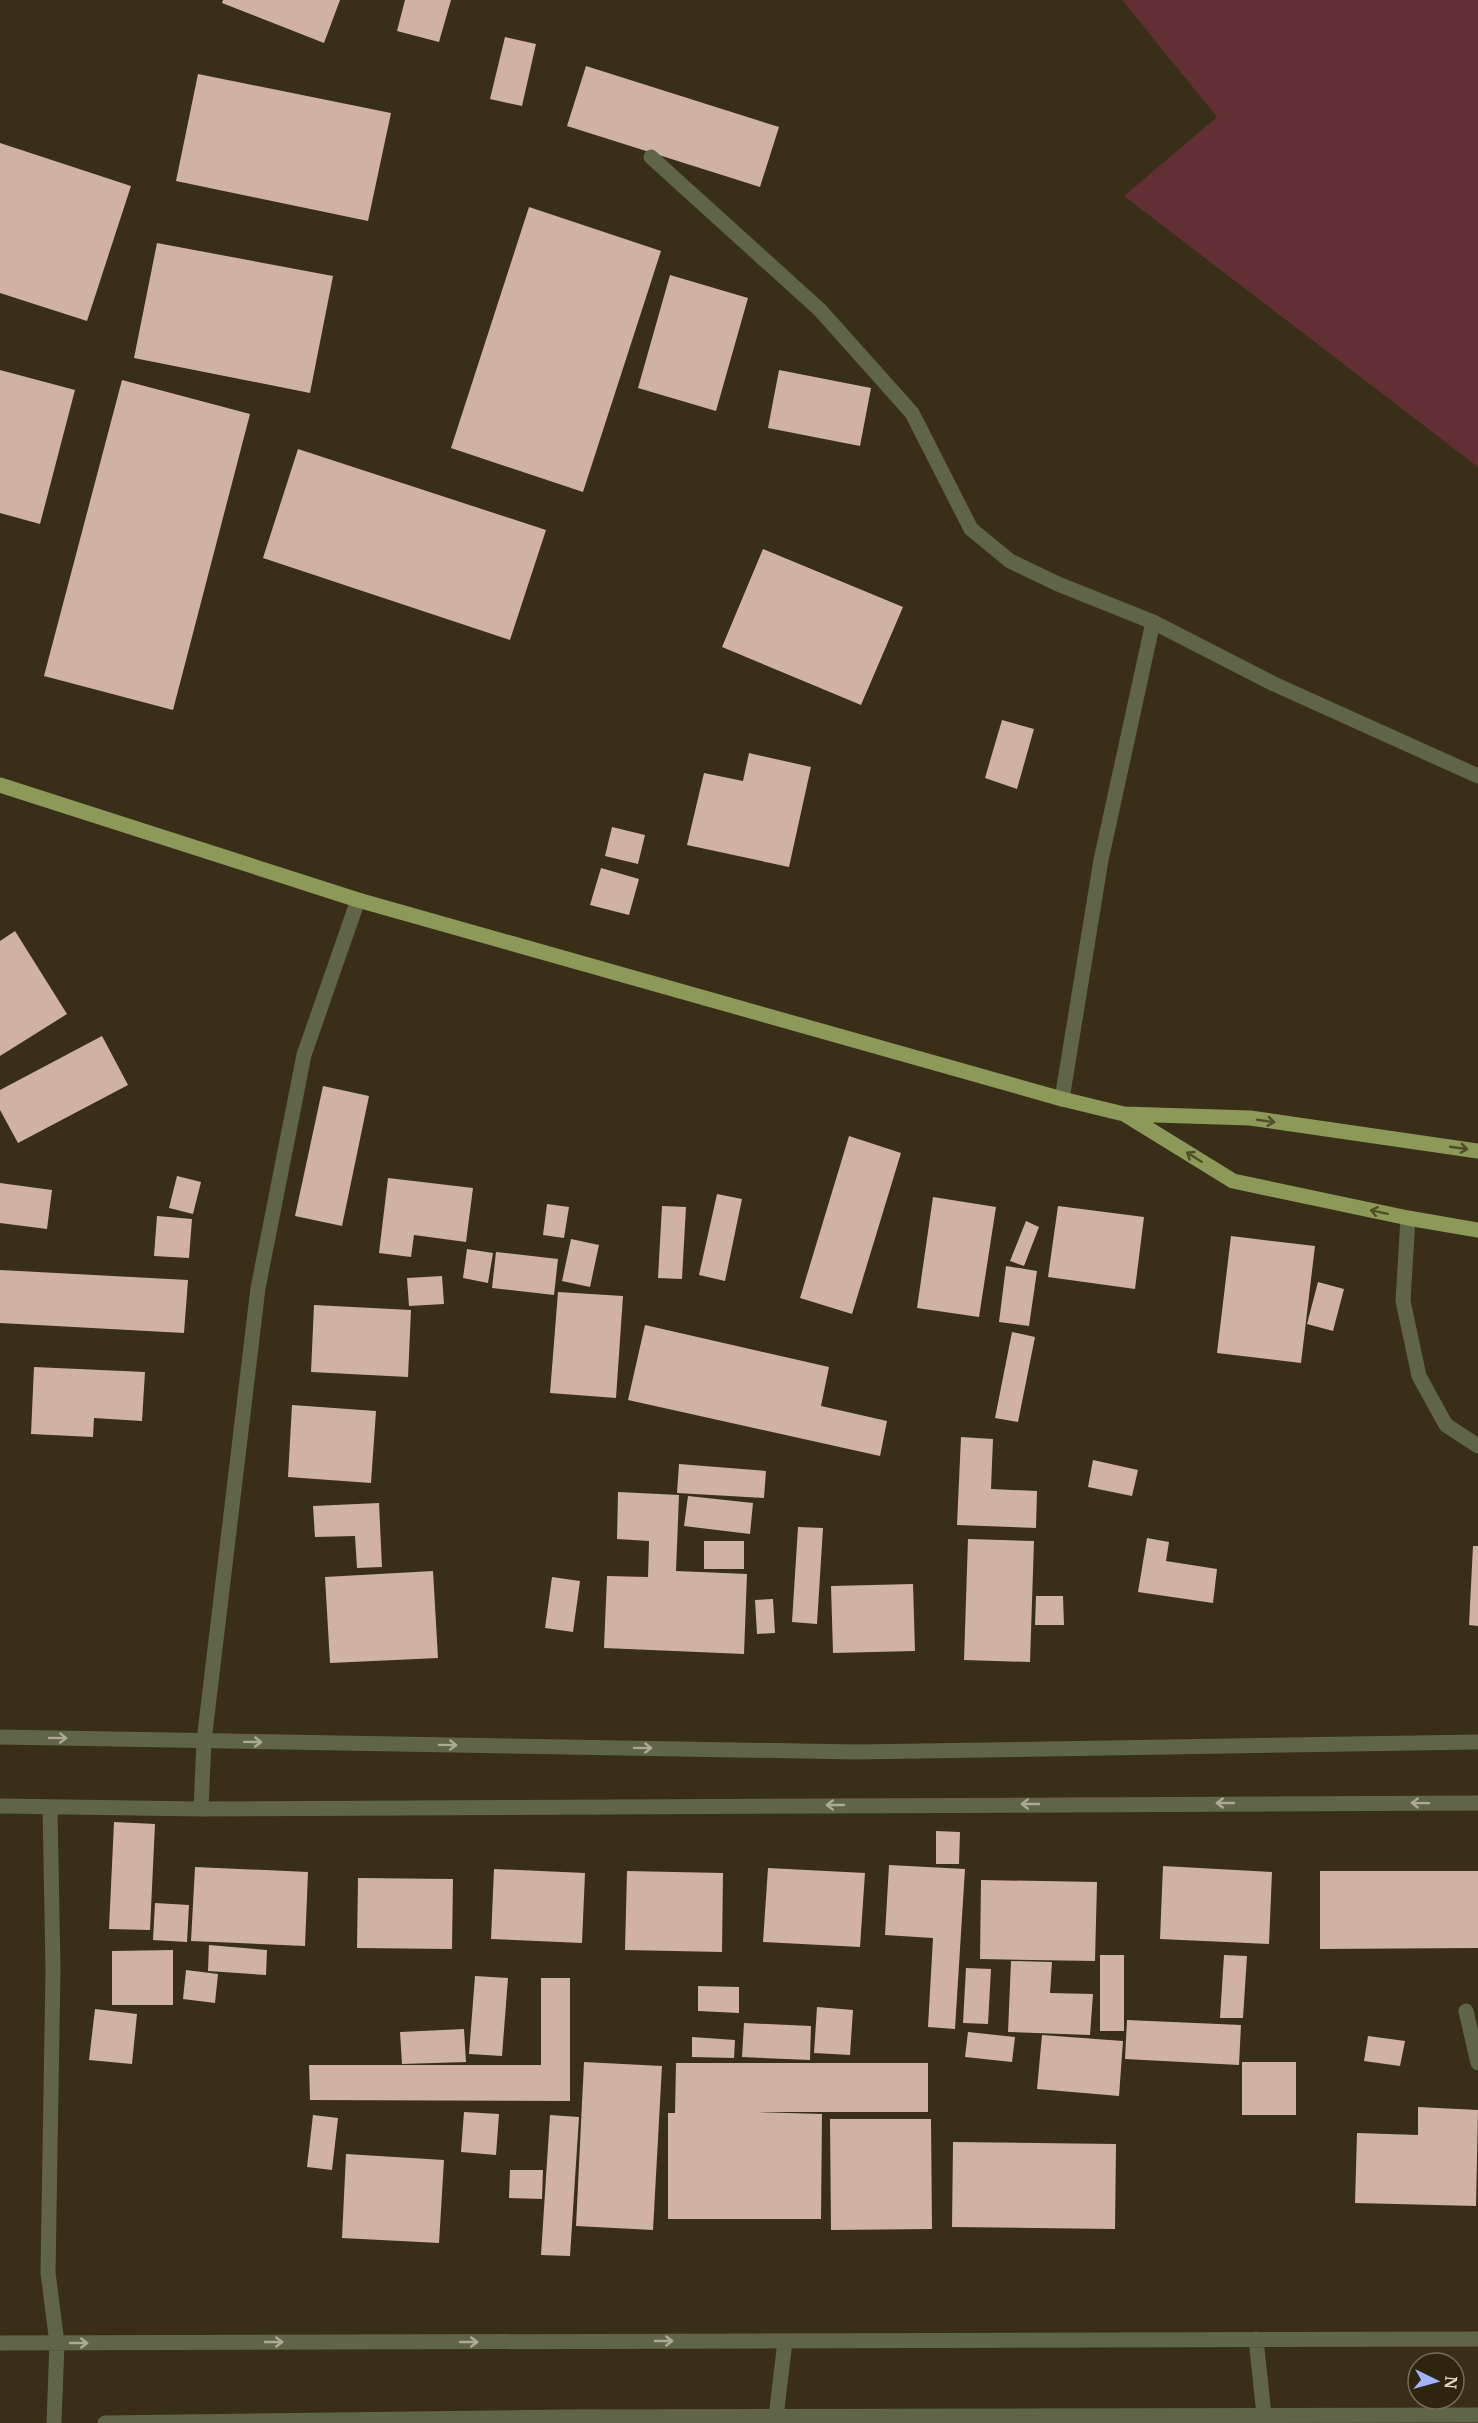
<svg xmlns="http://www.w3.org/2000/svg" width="1478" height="2423" viewBox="0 0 1478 2423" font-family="Merriweather,serif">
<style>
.green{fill:#622f34}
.building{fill:#cfb2a3}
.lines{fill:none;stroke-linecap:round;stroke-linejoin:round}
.minor{stroke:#5f6546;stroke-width:15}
.major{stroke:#8d9958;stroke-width:15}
.oneway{stroke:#504d27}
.oneway2{stroke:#acaa95}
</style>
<rect width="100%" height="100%" fill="#392e17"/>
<path class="green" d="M1122,0H1478V467L1124,196L1217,117Z"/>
<path class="building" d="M223,0H340L324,43L222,3Z
M405,0H451L439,42L397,31Z
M505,37L536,44L522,106L490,99Z
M586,66L779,127L760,187L567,126Z
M198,74L391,113L368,221L176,181Z
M0,143L131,186L87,321L0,293Z
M529,207L661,251L583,492L451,448Z
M157,243L333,276L310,393L134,358Z
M670,275L748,298L716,411L638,388Z
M0,370L75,390L40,524L0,513Z
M779,370L871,388L860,446L768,428Z
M122,380L250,414L173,710L44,676Z
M298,449L546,530L510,640L263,558Z
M763,549L903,607L861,705L722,647Z
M1002,720L1034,729L1017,789L985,778Z
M749,753L811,767L789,867L687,845L704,773L743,781Z
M612,827L645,835L638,864L605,856Z
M601,868L639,879L629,915L590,905Z
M15,931L67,1014L0,1056V941Z
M102,1036L128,1085L18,1143L0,1110V1090Z
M323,1086L369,1096L342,1226L295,1216Z
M849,1136L901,1153L852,1314L800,1298Z
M177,1176L201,1182L193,1214L169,1208Z
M388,1178L473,1188L466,1242L414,1235L411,1257L379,1253Z
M0,1183L52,1190L47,1229L0,1223Z
M717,1194L742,1199L725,1281L699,1275Z
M933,1197L996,1207L979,1317L917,1308Z
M547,1204L569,1207L564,1238L543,1235Z
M662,1206L686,1207L682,1279L658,1278Z
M1058,1206L1144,1217L1135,1289L1048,1277Z
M157,1216L192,1219L189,1258L154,1256Z
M1026,1221L1039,1227L1024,1266L1010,1261Z
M1231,1236L1315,1246L1301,1363L1217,1353Z
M571,1239L599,1245L590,1287L562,1281Z
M467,1249L493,1253L488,1283L463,1278Z
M496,1252L558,1259L554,1295L492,1288Z
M1006,1266L1037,1271L1029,1326L999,1322Z
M0,1270L188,1280L184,1333L0,1323Z
M442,1276L444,1304L409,1306L407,1278Z
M1318,1282L1344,1289L1333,1331L1307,1324Z
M558,1292L623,1296L616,1398L550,1393Z
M314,1305L411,1310L408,1377L311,1372Z
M645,1325L829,1367L821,1406L887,1421L880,1456L628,1400Z
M1012,1332L1035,1337L1018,1422L995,1418Z
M34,1367L145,1372L142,1421L94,1418L93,1437L31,1434Z
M292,1405L376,1411L371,1483L288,1477Z
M961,1437L993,1439L991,1489L1037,1491L1036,1528L957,1525Z
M1093,1460L1138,1470L1132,1496L1088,1487Z
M679,1464L766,1471L764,1498L677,1493Z
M618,1492L679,1495L676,1571L747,1574L744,1654L604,1648L607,1576L648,1577L649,1541L617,1539Z
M688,1496L753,1503L750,1534L684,1526Z
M379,1503L382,1567L357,1568L355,1536L315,1537L313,1506Z
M798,1527L823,1528L817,1624L792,1622Z
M1147,1538L1169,1542L1166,1561L1217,1569L1213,1603L1138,1592Z
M968,1539L1034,1541L1030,1662L964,1660Z
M704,1541H744V1569H704Z
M1473,1546H1478V1626L1469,1625Z
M433,1571L438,1658L330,1663L325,1577Z
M552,1577L580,1581L573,1632L545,1628Z
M913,1584L915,1651L833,1653L831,1586Z
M1036,1596H1063L1064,1625H1035Z
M773,1599L775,1633L757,1634L755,1600Z
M114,1822L155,1824L150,1930L109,1929Z
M936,1831L960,1832L959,1864H936Z
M889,1865L965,1869L955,2029L928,2027L933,1938L885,1935Z
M1163,1866L1272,1872L1269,1944L1160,1939Z
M195,1867L308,1872L305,1946L191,1941Z
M768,1868L865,1873L860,1947L763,1942Z
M494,1869L585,1873L582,1943L491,1939Z
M627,1871L723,1873L722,1952L625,1950Z
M1320,1871H1478V1948L1320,1949Z
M358,1878L453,1879L452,1949L357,1948Z
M981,1880L1097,1882L1095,1961L980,1959Z
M155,1903L189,1905L187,1942L153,1940Z
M209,1945L267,1950L266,1975L208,1971Z
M173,1950V2005H112V1951Z
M1100,1955H1124V2031H1100Z
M1224,1955L1247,1956L1243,2018H1220Z
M1011,1961L1052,1962L1050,1993L1093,1994L1090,2035L1008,2032Z
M966,1968L991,1969L988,2024L963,2023Z
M186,1970L218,1974L215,2003L183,1999Z
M475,1976L508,1978L502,2056L469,2054Z
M541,1978H570V2101L310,2100L309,2065H541Z
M698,1986L739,1987V2013L698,2011Z
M817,2007L853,2010L850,2055L814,2053Z
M95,2009L137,2014L132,2064L89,2060Z
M1127,2020L1241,2025L1239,2065L1125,2059Z
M744,2023L811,2026L810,2060L742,2057Z
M464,2029L466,2062L402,2064L400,2032Z
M968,2032L1015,2037L1012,2062L965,2057Z
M1042,2035L1123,2041L1119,2096L1037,2089Z
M1368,2036L1405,2041L1400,2066L1364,2061Z
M692,2037L735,2040L734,2058L692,2057Z
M584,2062L662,2066L653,2230L576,2226Z
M1242,2062H1296V2115H1242Z
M676,2063H928V2112H758L822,2114L821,2219H668V2113H675Z
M1418,2107L1478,2110L1476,2206L1355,2203L1357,2133L1418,2135Z
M464,2112L499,2114L496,2155L461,2152Z
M313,2115L338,2118L332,2170L307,2167Z
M550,2115L579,2117L570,2256L541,2255Z
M830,2119H931L932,2229L831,2230Z
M953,2142L1116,2144L1115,2229L952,2227Z
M346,2154L444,2160L439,2243L342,2238Z
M510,2170H543L542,2199L509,2198Z"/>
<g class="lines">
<path class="minor" d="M651,157L820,310L912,413L971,529L1010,561L1058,584L1153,622
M1062,1099L1101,860L1153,622L1274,684L1478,776
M1408,1218L1403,1301L1419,1376L1446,1425L1478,1446
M0,1737L856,1752L1478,1742
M0,1806L201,1809L1478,1803
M50,1807L53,1970L48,2273L57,2343L54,2423
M201,1809L204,1741L258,1288L304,1055L358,900
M1466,2011L1478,2063
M1256,2339L1264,2415
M0,2343L1478,2339
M776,2417L785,2341
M105,2423L562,2417L1478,2415"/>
<path class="major" d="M0,785L358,900L1062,1099L1124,1114L1250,1118L1478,1151
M1126,1115L1233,1181L1408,1218L1478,1230"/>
</g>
<defs><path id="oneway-shaft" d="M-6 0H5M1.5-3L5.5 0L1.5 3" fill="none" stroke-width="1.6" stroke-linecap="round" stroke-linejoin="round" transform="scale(1.5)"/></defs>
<g class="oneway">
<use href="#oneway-shaft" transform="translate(1266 1121) rotate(8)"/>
<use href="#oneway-shaft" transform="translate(1459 1148) rotate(8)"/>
<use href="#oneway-shaft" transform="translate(1194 1157) rotate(-148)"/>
<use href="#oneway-shaft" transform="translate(1379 1212) rotate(-168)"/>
</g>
<g class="oneway2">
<use href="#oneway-shaft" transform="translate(58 1738) rotate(1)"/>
<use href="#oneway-shaft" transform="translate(253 1742) rotate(1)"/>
<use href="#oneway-shaft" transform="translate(448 1745) rotate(1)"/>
<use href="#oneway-shaft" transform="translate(643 1748) rotate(1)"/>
<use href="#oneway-shaft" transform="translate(1225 1803) rotate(180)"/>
<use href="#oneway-shaft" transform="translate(1420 1803) rotate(-179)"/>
<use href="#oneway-shaft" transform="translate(1030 1804) rotate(180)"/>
<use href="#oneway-shaft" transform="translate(835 1805) rotate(180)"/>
<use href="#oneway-shaft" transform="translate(664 2341)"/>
<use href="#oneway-shaft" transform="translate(274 2342)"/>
<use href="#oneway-shaft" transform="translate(469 2342)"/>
<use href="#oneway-shaft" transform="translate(79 2343)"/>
</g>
<g transform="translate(1436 2381) rotate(95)"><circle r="28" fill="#2f240d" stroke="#756c59" stroke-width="1.5"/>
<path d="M0-4.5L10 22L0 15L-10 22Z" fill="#a2b2fd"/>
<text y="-9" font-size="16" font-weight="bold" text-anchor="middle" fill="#dfd8ca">N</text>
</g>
</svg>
